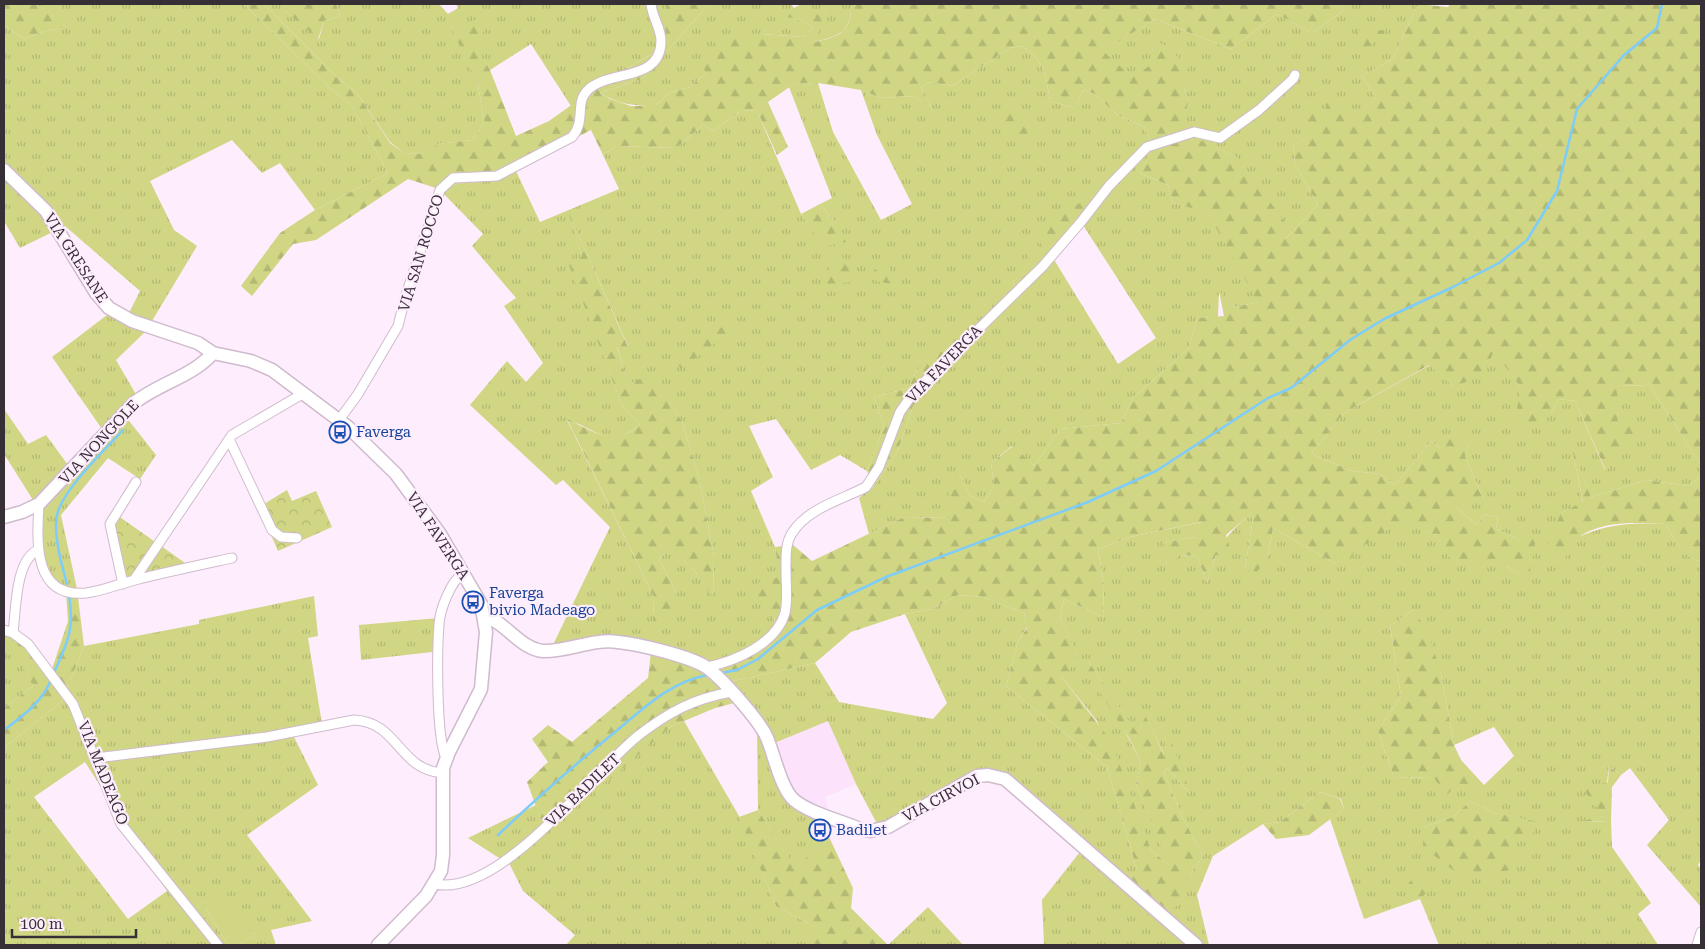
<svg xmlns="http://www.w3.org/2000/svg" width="1705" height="949" viewBox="0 0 1705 949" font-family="'Roboto Serif',serif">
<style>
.built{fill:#fce2fa}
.grass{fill:url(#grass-tufts);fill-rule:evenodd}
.forest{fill:url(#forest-firs)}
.park{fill:url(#park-crowns)}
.garden{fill:#d0d684}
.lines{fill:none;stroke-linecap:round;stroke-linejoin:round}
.stream{stroke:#7dccf9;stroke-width:2.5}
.street-casing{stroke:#cfbbcd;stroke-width:11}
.secondary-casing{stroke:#cfbbcd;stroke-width:15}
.street{stroke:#fff;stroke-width:9}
.secondary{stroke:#fff;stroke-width:12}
.labels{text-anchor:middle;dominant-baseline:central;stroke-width:4.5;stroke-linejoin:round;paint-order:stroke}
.street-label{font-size:15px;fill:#372f36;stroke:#feedfc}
.transit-label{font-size:15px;fill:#164399;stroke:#feedfc;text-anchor:start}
</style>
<defs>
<pattern id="grass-tufts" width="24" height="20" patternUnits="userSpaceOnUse" patternTransform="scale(1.25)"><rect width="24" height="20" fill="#d0d684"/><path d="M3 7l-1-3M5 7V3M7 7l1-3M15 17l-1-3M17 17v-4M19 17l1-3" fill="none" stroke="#b3b873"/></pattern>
<pattern id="forest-firs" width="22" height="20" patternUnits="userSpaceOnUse" patternTransform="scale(1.25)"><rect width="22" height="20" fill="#d0d684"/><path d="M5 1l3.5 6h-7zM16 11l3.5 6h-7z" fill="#b3b873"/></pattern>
<pattern id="park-crowns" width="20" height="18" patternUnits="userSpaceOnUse" patternTransform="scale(1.25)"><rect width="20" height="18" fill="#d0d684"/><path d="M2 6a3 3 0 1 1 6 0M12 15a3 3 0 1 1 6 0" fill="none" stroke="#b3b873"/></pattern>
</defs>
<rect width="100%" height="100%" fill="#feedfc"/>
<path class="built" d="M828,720L856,784L825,797L830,815L820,821L788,804L767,746Z"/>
<path class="grass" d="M36,4H244L332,90L351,104L388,173L315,210L280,163L262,173L232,140L150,181L174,230L197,246L146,331L116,360L141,403L126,417L156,455L140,479L108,458L61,515L77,589L66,593L51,576L43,560L33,500L4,454V409L28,444L46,435L68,465L102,429L52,357L107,315L125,321L140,291L65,226L20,248L4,221V25L24,39L39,33L67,26Z
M264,4H284L285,11L319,39L324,21L340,16L336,4H439L448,14L458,8L456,4H666V38L653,53L601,84L571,106L531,44L490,70L475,48L452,27L478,84L484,123L472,140L438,144L425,154L404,153L390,142L357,93L339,79Z
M709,4H791L794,8L801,4H851C852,32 839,36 814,42L827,12L795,18L813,27L803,37L761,34L716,60L706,73L690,87L671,92L655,106C634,106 618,104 600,93L642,79Z
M1340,4H1418L1393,59L1362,76L1376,98L1358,116L1326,109L1316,133L1293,145L1295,164L1318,205L1284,240L1236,157L1193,137L1181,123L1189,101L1184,87L1152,46L1155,63L1132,78L1102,51L1155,19L1231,49L1277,14L1312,33L1343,11Z
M1022,46C1047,64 1045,73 1050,101L1075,108L1083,90L1095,94L1116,114L1144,127L1154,147L1140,173L1168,185L1173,203L1207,211L1259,302L1235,307L1219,292L1218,317L1197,318L1189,348L1134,397L1121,423L1060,429L1034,466L1012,446L991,463L994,486L984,502L970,496L959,473L950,518L904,517L869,534L859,498L873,487L897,453L913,406L997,318L916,371L909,388L874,397L884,426L867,471L840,455L811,470L776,419L749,426L773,477L751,491L775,547L781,577L774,613L775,637L733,681L815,663L839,702L933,719L947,703L905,614L932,609L958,595L983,597L1024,613L1027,627L1018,641L1006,686L1107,767L1137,870L1184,884L1203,856L1182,816L1164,773L1167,768L1190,794L1166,729L1165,756L1145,716L1138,735L1087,659L1141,762L1136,784L1170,866L1151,850L1097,721L1061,676L1077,654L1060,619L1064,599L1103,617L1104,585L1098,549L1130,537L1202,522L1197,537L1165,542L1167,566L1179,555L1197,556L1207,582C1218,548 1221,540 1248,516L1253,518L1245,570L1268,557L1273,528L1336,564L1397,522L1436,535L1448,555L1461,564H1504L1519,575L1518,539L1496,529L1498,517L1485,514L1477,525L1455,506V498H1483L1465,456L1469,443L1439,448L1431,441L1395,485L1380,474L1352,471L1311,454L1344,413L1430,365L1453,386L1494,350L1521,388L1551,413L1559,399L1575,401L1605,470L1618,424L1616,385L1650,386L1701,465V477L1688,486L1647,480L1591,497L1573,452L1583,503L1561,513L1581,536C1611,523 1634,523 1666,524C1674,541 1684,557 1701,562V860L1698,865L1701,869V907L1647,845L1669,820L1630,768L1621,775L1609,766L1603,816L1582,822L1611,821L1612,847L1651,903L1638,914L1658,945H1439L1420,899L1364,919L1330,819L1344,809L1341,799L1320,792L1280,822L1263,824L1213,856L1197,895L1209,945H1044L1042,900L1087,843L997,772L884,837L856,784L828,721L767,746L788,804L820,821L830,839L795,868L758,810L757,725L738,702L699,671L620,643L549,653L610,527L563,480L556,485L470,405L507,361L526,382L543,363L504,306L516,298L472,246L483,234L439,189L515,169L540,222L619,189L603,155L616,146L676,148L703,125L713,131L742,110L757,111L801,214L824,247L836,223L820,204L832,198L789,87L794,84L818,83L833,132L881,220L912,204L877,135L861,90L881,98L915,96L935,115L921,87L930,82L952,86L1010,48ZM570,216L628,346H617L628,385L654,374L682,422L699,478L714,556L713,597L694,570L666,544V552L659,559L677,594L653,620L654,597L567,420C599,429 606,450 640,425L622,406L570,265L582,256ZM1081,222L1156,338L1118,364L1053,258L1017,298L1013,282L1032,263L1012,226L1038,253ZM1413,610L1441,674L1454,745L1494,727L1514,756L1484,785H1456L1433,777L1394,778L1378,731L1401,696L1390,626ZM1470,801L1495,813L1539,823L1516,838L1424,827L1453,817Z
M314,596L318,636L308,638L322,724L291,731L318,785L247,835L312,921L271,930L276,945H239L253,936L206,909L228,945H4V748L62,701L84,646L199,624V620ZM85,762L167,891L128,919L34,797Z
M439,618L441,651L361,660L359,625Z
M4,631L20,634L18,657L33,686L4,708Z
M684,721L739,816L776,906L809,924V945H566L575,935L523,891L510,865L468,838L536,805L541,820L670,727Z
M928,907L963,945H888Z"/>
<path class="forest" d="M4,4H36L68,26L39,33L24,39L4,25Z
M244,4H264L339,79L357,93L390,143L404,153L425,154L437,144L472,140L484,123L478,84L451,28L477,19L486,25L476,48L490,70L516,136L549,121L601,84L653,53L666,38V4H709L642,79L600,93L610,99L631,106H655L671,92L690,87L706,73L699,59L716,60L724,40L761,34L803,37L813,27L795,18L772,16L794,8L827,12L815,42C840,36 852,32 851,4H1340L1343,11L1312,33L1277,14L1231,49L1155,19L1103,51L1132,77L1154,63L1152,46L1156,41L1166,46L1188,67L1184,87L1189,101L1182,123L1194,137L1236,157L1288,226L1285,239L1318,205L1295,164L1293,145L1315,133L1306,116L1326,109L1329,92L1358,115L1376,98L1362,76L1393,59L1418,4L1448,7L1450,4H1701V465L1650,386L1617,385L1618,424L1632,422L1640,432L1606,471L1575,401L1559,399L1551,413L1529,429L1514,424L1521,388L1494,351L1482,377L1453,386L1429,365L1344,413L1311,454L1352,471L1380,474L1395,485L1431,441L1439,448L1453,435L1469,443L1465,456L1483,498H1455V506L1477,525L1485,514L1498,517L1496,529L1518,539L1537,534L1529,576L1519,575L1504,564H1461L1448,556L1436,535L1397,523L1353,553L1349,565L1336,564L1273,528L1268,557L1257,572L1245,570L1253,518L1248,516L1226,535L1230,549L1225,558L1216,555L1207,582L1197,556L1179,555L1167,567L1164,542L1197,537L1201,522L1130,537L1098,549L1104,585L1103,617L1064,599L1060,619L1077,653L1071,668L1061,676L1111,741L1151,850L1169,865L1136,784L1141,762L1129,738L1082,664L1087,659L1138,734L1145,715L1164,755L1166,727L1191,795L1167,768L1164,773L1182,816L1203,856L1184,884L1185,899L1168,913L1148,916L1128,879L1137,870L1107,767L1006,686L1018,641L1027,628L1024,613L983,597L958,595L932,609L905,614L851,632L815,663L733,681L726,666L775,637L774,613L756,597L759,582L780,577L775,547L793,545L812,561L904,517L950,518L947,476L959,473L970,496L984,502L994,486L991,463L1013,446L1034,466L1060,429L1121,423L1134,397L1189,348L1197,318L1224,316L1219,291L1235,307L1258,302L1207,212L1173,203L1168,185L1140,173L1154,147L1144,127L1116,114L1095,94L1083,90L1075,108L1050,101C1045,73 1047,64 1022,46L1010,48L952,86L930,82L921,87L936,117L915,96L881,98L861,90L818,83L794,84L768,102L788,147L777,155L757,111L742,110L713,131L703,125L676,148L616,146L603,155L591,130L515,169L439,189L408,179L316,240L293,244L252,296L241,286L280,233L315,210L388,173L351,104L332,90Z
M284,4H336L340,16L324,21L318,39L285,11Z
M1387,30L1363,52L1355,31Z
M1012,108L1028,117L1035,135L1027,142L1012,136L1003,118Z
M1086,199L1091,203L1053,258L1017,298L1013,282L1031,263L1011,224L1038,252L1045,225Z
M820,204L836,223L846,242L823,247L801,214Z
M568,211L628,347H617L628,384L654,373L682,422L699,478L714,556L713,598L694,570L666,545V552L659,559L677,594L665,624L653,620L654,597L567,419C595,432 612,447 640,425L622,406L569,265L582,256Z
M840,256L850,262L853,282L828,284L825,274Z
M887,263L896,285L876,281L874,270Z
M997,317L913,406L897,453L873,487L867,471L884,426L874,397L909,388L916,371L962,322Z
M738,324L739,337L726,335L681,369L677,364L723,326Z
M1572,448L1591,497L1647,480L1688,486L1701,477V562C1683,557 1674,540 1666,524C1639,523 1607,520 1582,535C1575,540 1569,553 1564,560L1546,547L1561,513L1583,502Z
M77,589L84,646L62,701L4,748V708L33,686L17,657L20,634L52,669L68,621L66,593Z
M1413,610L1428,631L1441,674L1454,745L1461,760L1484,785H1456L1447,795L1433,777L1394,778L1378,731L1401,696L1390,626Z
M651,652L699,671L738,702L715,708L670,727L612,778L541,820L527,782L548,762L532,739L548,725L572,742L648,678Z
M1609,766L1621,775L1612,787L1611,821L1579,822L1603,816L1583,789L1608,782Z
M1320,792L1340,799L1344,809L1309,835L1276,839L1263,824L1280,822Z
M1470,801L1495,813L1539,822L1531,837L1516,838L1511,870L1462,877L1423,847L1424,827L1453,817Z
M758,810L795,867L830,839L853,888L851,908L888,945H809V924L776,906L739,817Z
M1416,875L1431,888L1420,899L1407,885Z"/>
<path class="park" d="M287,490L292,501L316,491L332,527L278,551L259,507Z
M117,515L188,565L123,581L112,521Z"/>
<path class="garden" d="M228,895L253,936L239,945H228L206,909Z"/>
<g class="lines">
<path class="stream" d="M67,584C62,566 53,534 57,515C62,490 105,450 123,430
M721,673L737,670L758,659L817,610L886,577L1088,502L1156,471L1268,398L1291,388L1350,340L1384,319L1453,287L1499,263L1527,240L1557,191L1577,109L1624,55L1657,28L1662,4
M53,675C67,643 75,631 69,595
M4,730C23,716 42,702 51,680
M498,835C536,799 574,765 615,732C643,709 671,681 708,675"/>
<g class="street-casing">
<path id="street" d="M339,420L358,394L398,326L405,298L440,190L453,178L497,176L572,137C586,121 575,103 587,91C607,69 661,83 661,41C661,28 652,17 651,4
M229,439L272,530L281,537L297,538
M39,504C37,540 32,598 86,593C103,591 118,584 135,580C167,572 200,565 232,558
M134,580L232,435L304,393
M123,584L110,524L136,482
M4,630L13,633L28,644L73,704L121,824L218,945
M13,633C16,611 15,560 38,550
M707,667C736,661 776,644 785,613C788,600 786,584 786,571C786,558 785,544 792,533C808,508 841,500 866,487L879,467L900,412L914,392L1043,266L1081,222L1109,186L1147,147L1194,132L1220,138L1259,110L1293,79L1295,75
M96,758L267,737L354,720C399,722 398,770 443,773
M446,758C436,737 437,651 439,624C440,610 451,580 463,574
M435,884C500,898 592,772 639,735C669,712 693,699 731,692
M1697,945L1701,932"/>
</g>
<g class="secondary-casing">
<path id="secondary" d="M4,170L46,211L96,293L109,308L132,321L198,343L213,353L251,361L272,370L348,427L396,474L440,534L481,604L486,632L481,689L449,752L443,768V855L441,871L426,896L378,945
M4,517L22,512L39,504L134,403C159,383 192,377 213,353
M485,618C504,619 519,649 543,651C568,652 593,638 618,642C638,644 689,656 706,667C721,677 760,721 767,738C774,754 781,789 794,800C809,813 842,821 860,829L870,831L888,827L977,776L988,775L1005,779L1196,945"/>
</g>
<use href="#street" class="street"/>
<use href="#secondary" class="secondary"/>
</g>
<defs>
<g id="bus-ring" transform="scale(1.125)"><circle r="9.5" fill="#feedfc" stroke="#1a4fb4" stroke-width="1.5"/><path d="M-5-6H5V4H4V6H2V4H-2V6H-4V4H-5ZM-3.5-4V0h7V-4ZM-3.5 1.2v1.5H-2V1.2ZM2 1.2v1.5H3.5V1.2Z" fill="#1a4fb4"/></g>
</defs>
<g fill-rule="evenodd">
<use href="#bus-ring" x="340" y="432"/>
<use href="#bus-ring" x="473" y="602"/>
<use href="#bus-ring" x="820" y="830"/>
</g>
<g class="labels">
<g class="street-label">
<text transform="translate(421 253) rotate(-73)">VIA SAN ROCCO</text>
<text transform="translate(76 258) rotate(57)">VIA GRESANE</text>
<text transform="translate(944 364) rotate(-46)">VIA FAVERGA</text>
<text transform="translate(99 442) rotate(-47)">VIA NONGOLE</text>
<text transform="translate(438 536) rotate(57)">VIA FAVERGA</text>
<text transform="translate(103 773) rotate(68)">VIA MADEAGO</text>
<text transform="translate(583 790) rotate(-44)">VIA BADILET</text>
<text transform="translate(941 798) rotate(-28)">VIA CIRVOI</text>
</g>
<g class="transit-label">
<text x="356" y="432">Faverga</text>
<text x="489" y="593">Faverga<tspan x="489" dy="17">bivio Madeago</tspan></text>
<text x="836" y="830">Badilet</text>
</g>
</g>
<rect width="1705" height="949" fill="none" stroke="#372f36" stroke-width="10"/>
<path d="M12 929v8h124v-8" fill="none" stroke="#372f36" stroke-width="2.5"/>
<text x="20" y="929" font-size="15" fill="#372f36" stroke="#feedfc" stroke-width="4" paint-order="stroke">100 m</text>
</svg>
